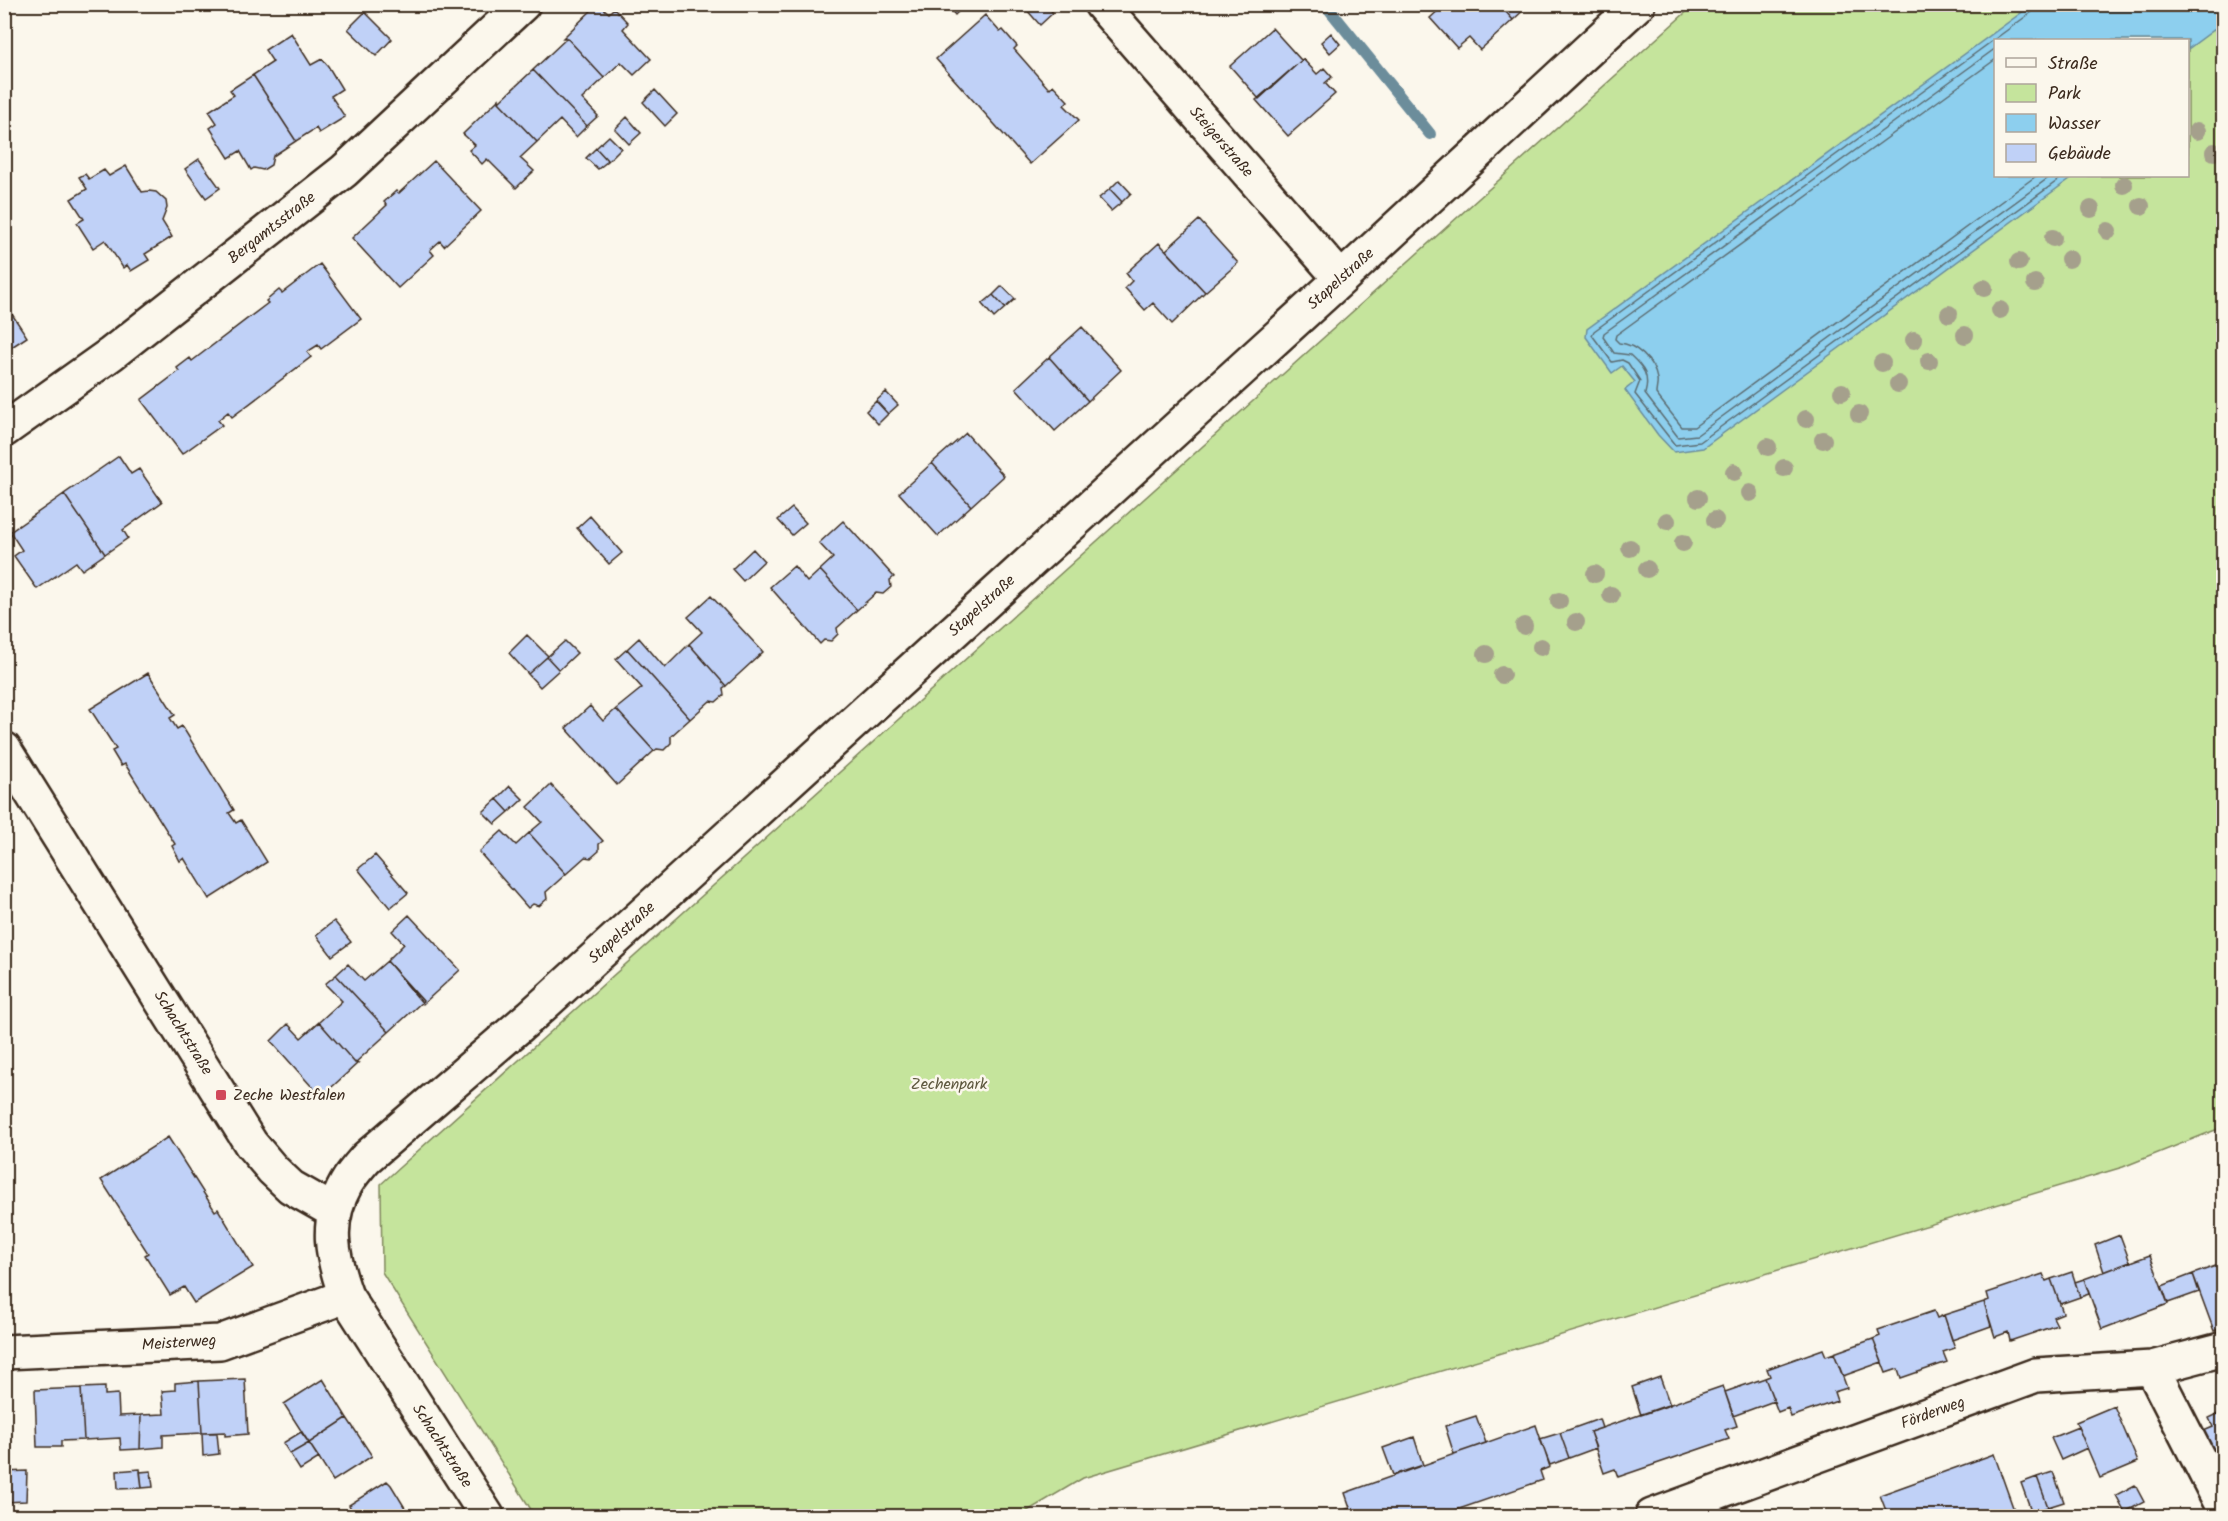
<svg xmlns="http://www.w3.org/2000/svg" width="2228" height="1521" viewBox="0 0 2228 1521" font-family="Kalam,sans-serif">
<style>
.green{fill:#c5e49c;stroke:#80875d;stroke-width:1.5;fill-rule:evenodd}
.water{fill:#8dcfee;stroke:#6c8d9b;stroke-width:1.5}
.lines{fill:none;stroke-linecap:round;stroke-linejoin:round}
.shore{stroke:#5c6c71;stroke-width:1.5}
.stream{stroke:#6c8d9b;stroke-width:12}
.building{fill:#c0d1f7;stroke:#3b2a1e;stroke-width:1.5}
.minor-casing{stroke:#3b2a1e;stroke-width:38}
.minor{stroke:#fbf7ec;stroke-width:33}
.tree{fill:#a5a08c}
.poi-dot{fill:#d1495b;stroke:#fbf7ec;stroke-width:2}
.labels{text-anchor:middle;dominant-baseline:central;stroke-width:5;stroke-linejoin:round;paint-order:stroke}
.street-label{font-size:16px;fill:#3b2a1e;stroke:#fbf7ec}
.park-label{font-size:16px;fill:#5e583e;stroke:#fbf7ec}
.poi-label{font-size:16px;fill:#3b2a1e;stroke:#fbf7ec;text-anchor:start}
</style>
<rect width="100%" height="100%" fill="#fbf7ec"/>
<filter id="ink" filterUnits="userSpaceOnUse"><feTurbulence type="fractalNoise" baseFrequency=".0167" numOctaves="2"/><feDisplacementMap in="SourceGraphic" scale="12" xChannelSelector="R" yChannelSelector="G"/><feConvolveMatrix kernelMatrix="1 2 1 2 8 2 1 2 1" color-interpolation-filters="sRGB"/></filter>
<g filter="url(#ink)">
<path class="green" d="M1694,5H2223V1127L2123,1167L1083,1478L1019,1516H535L382,1272L381,1184ZM1996,40H2188V176H1996Z"/>
<path class="water" d="M2032,5H2223V23L2188,49V40H1996V176H2074L1703,448L1674,452L1658,435L1625,390L1635,382L1622,366L1612,373L1586,337L1587,329Z"/>
<g class="lines">
<path class="shore" d="M2035,4L2032,12L1594,331L1592,335L1612,362L1622,360L1628,363L1640,381L1635,394L1675,445L1700,442L2064,176
M1996,48L1604,333L1603,337L1614,353L1630,355C1644,368 1650,376 1645,394L1678,437L1697,435L2051,176
M1996,59L1616,335L1615,339L1619,343C1636,344 1654,361 1657,379C1658,384 1656,389 1656,394L1682,427H1694L2036,176"/>
<path class="stream" d="M1325,4L1430,134"/>
</g>
<path class="building" d="M598,4L609,13L614,8L628,23L623,29L651,59L634,75L621,62L604,78L567,38H563Z
M942,4H966L955,15L949,8L945,12L940,6Z
M1031,4H1046L1053,13L1040,25L1026,9Z
M1440,4H1499L1513,20L1480,50L1469,38L1457,48L1430,18L1442,7Z
M1499,4H1530L1513,20Z
M365,12L392,39L376,56L348,29Z
M985,15L1000,32L1003,30L1017,46L1014,49L1049,89L1053,85L1068,101L1064,105L1079,120L1030,164L936,59Z
M1272,28L1301,60L1303,59L1259,99L1230,66Z
M291,33L311,65L322,59L328,66L342,89L331,96L345,117L319,133L316,128L296,141L253,75L273,62L265,50Z
M1331,33L1340,44L1330,53L1321,42Z
M567,38L604,78L582,99L598,116L587,126L533,70Z
M1303,59L1317,74L1324,68L1332,77L1325,83L1335,94L1288,136L1256,100Z
M533,70L587,126L576,137L560,120L537,142L499,102Z
M253,75L296,141L273,156L271,165L263,170L254,168L251,170L240,151L229,158L210,128L217,123L209,111L234,95L230,90Z
M655,90L677,114L665,126L643,102Z
M499,99V102L537,142L520,158L534,171L516,188L487,159L482,164L469,150L475,145L463,134Z
M627,117L641,133L629,144L615,129Z
M609,136L621,148L608,161L596,148Z
M596,148L608,161L598,169L586,158Z
M199,159L220,188L206,198L185,169Z
M434,161L481,211L444,246L440,241L430,250L434,255L398,288L352,238L387,205L384,202L396,191L399,193Z
M126,166L142,192L149,191L156,192L166,201L167,208L162,221L172,237L145,254L149,260L131,271L127,265L123,268L105,240L93,248L77,223L84,219L71,199L87,189L79,177L85,174L89,179L104,170L109,176Z
M1119,180L1131,193L1122,202L1110,189Z
M1110,189L1122,202L1111,211L1099,198Z
M1199,220L1238,263L1205,292L1166,250Z
M1159,243L1205,292L1172,324L1153,303L1145,310L1125,288L1132,281L1126,273Z
M320,264L361,319L321,349L318,345L307,352L311,357L232,417L228,412L218,420L222,425L182,454L141,400L179,371L177,368L190,358L192,361L268,303L266,301L279,290L282,293Z
M1002,286L1015,299L1005,308L993,295Z
M993,295L1005,308L994,318L982,304Z
M4,302L27,337L4,352Z
M1082,327L1121,370L1088,401L1049,357Z
M1049,357L1088,401L1055,431L1016,388Z
M886,392L898,405L888,414L876,401Z
M876,401L888,414L878,424L866,411Z
M966,433L1004,476L971,506L932,463Z
M119,456L131,474L139,469L162,502L123,530L128,538L105,554L64,494Z
M932,463L971,506L938,536L899,493Z
M64,494L105,554L82,570L76,562L37,589L14,556L22,550L10,532Z
M792,508L806,523L792,535L778,520Z
M590,516L622,553L609,564L577,528Z
M843,521L894,577L890,580L891,587L883,594L876,593L857,610L820,570L833,558L819,543Z
M753,549L764,561L743,581L732,569Z
M794,566L807,582L820,570L857,610L837,628L838,634L831,641L824,640L820,644L770,587Z
M711,596L763,652L726,686L689,644L702,632L688,617Z
M527,635L548,656L528,674L509,653Z
M639,638L665,668L689,644L726,686L723,688L724,695L716,702L710,701L690,719L627,649Z
M565,641L577,653L559,670L547,657Z
M627,649L690,719L671,736V743L664,750L657,749L654,751L616,709L642,688L616,659Z
M547,657L559,670L540,687L528,674Z
M148,673L175,715L170,718L177,729L182,726L234,810L229,813L236,823L241,820L267,862L209,899L184,858L180,861L172,846L175,844L125,764L121,766L112,751L116,749L90,709Z
M590,706L603,721L616,709L654,751L617,785L566,728Z
M551,785L603,841L599,844V851L591,858L585,857L566,874L529,833L542,822L528,807Z
M510,786L523,799L509,812L497,799Z
M497,799L509,812L495,824L483,812Z
M502,831L516,845L529,833L566,874L546,892L547,899L539,906L533,904L528,908L479,852Z
M375,855L408,893L390,908L358,869Z
M409,915L460,970L423,1004L387,961L404,944L392,931Z
M334,921L351,942L332,956L316,935Z
M387,961L423,1001L389,1032L336,975L348,964L364,981Z
M336,975L389,1032L355,1063L319,1022L342,1001L325,984Z
M319,1022L355,1063H358L321,1097L271,1041L288,1024L301,1038Z
M168,1137L215,1211L218,1209L253,1267L194,1303L184,1287L170,1295L145,1255L148,1253L101,1180Z
M2120,1235L2130,1262L2104,1272L2095,1245Z
M2150,1255L2168,1304L2102,1329L2084,1279Z
M2224,1263V1327L2214,1331L2193,1274Z
M2072,1272L2080,1297L2060,1304L2051,1279Z
M2043,1274L2046,1281L2051,1279L2063,1313L2053,1317L2057,1325L2010,1341L2008,1332L1995,1337L1984,1302L1989,1300L1987,1293Z
M2193,1274L2199,1292L2168,1303L2162,1286Z
M2084,1279L2089,1294L2080,1297L2075,1282Z
M1984,1302L1991,1326L1952,1340L1944,1315Z
M1934,1311L1937,1318L1944,1315L1955,1348L1943,1352L1947,1362L1901,1378L1898,1369L1886,1373L1873,1339L1880,1336L1878,1330Z
M1873,1339L1882,1362L1843,1376L1834,1353Z
M1823,1349L1826,1356L1834,1353L1847,1388L1834,1392L1837,1401L1791,1417L1788,1408L1778,1412L1765,1378L1770,1376L1767,1369Z
M1660,1377L1670,1405L1641,1415L1632,1387Z
M1765,1378L1774,1401L1733,1416L1725,1392Z
M245,1379L248,1434L225,1436V1432L202,1433L199,1381Z
M323,1379L347,1418L309,1443L284,1404Z
M199,1381L202,1433L163,1435V1447L140,1449L141,1415L164,1414L162,1391L175,1390V1383Z
M1723,1386L1737,1426L1725,1430L1729,1439L1618,1477L1615,1469L1604,1473L1590,1432Z
M105,1387V1395L118,1394L119,1416L141,1415L140,1449L121,1450L120,1438L84,1440L81,1388Z
M81,1388L84,1440L61,1441V1447H37L35,1390Z
M2114,1406L2138,1462L2100,1478L2076,1422Z
M2224,1411V1475L2201,1432L2213,1427L2209,1418Z
M1476,1416L1486,1443L1454,1454L1445,1426Z
M347,1418L372,1456L333,1481L309,1443Z
M1599,1419L1602,1428L1590,1432L1596,1448L1569,1458L1560,1433Z
M1536,1425L1550,1467L1540,1471L1543,1480L1439,1516H1353L1345,1493Z
M2078,1427L2087,1448L2061,1460L2051,1438Z
M301,1432L309,1443L290,1454L283,1443Z
M202,1433H217L219,1454L203,1456Z
M1560,1433L1569,1458L1550,1465L1540,1439Z
M1414,1437L1423,1465L1393,1475L1383,1448Z
M309,1443L319,1458L300,1470L290,1454Z
M1994,1454L2015,1513L2004,1516H1888L1880,1495Z
M140,1469L142,1488L118,1489L117,1471Z
M27,1471L26,1501L4,1502V1472Z
M151,1471L153,1487L142,1488L140,1472Z
M2053,1472L2064,1502L2048,1507L2037,1477Z
M2037,1477L2048,1507L2032,1513L2021,1483Z
M387,1481L391,1485L410,1516H355L349,1505Z
M2135,1485L2144,1502L2125,1512L2116,1495Z
M1350,1508L1353,1516H1325Z"/>
<g class="lines">
<g class="minor-casing">
<path id="minor" d="M1101,4L1341,279
M4,430L111,354L344,171L523,4
M4,749L251,1144L273,1170L291,1187L335,1212
M4,1352L220,1342L346,1296
M2152,1368L2224,1509
M487,1516L346,1296C332,1257 324,1223 346,1184C351,1175 359,1166 366,1158L531,1016L1341,279L1638,4
M1652,1516L2036,1375L2152,1368L2224,1349"/>
</g>
<use href="#minor" class="minor"/>
</g>
<g class="tree">
<circle cx="2197" cy="131" r="9"/>
<circle cx="2214" cy="152" r="9"/>
<circle cx="2124" cy="185" r="9"/>
<circle cx="2141" cy="206" r="9"/>
<circle cx="2091" cy="209" r="9"/>
<circle cx="2108" cy="231" r="9"/>
<circle cx="2053" cy="238" r="9"/>
<circle cx="2069" cy="259" r="9"/>
<circle cx="2019" cy="262" r="9"/>
<circle cx="2035" cy="283" r="9"/>
<circle cx="1984" cy="288" r="9"/>
<circle cx="2000" cy="310" r="9"/>
<circle cx="1949" cy="314" r="9"/>
<circle cx="1965" cy="335" r="9"/>
<circle cx="1914" cy="340" r="9"/>
<circle cx="1929" cy="361" r="9"/>
<circle cx="1882" cy="363" r="9"/>
<circle cx="1898" cy="384" r="9"/>
<circle cx="1842" cy="392" r="9"/>
<circle cx="1859" cy="414" r="9"/>
<circle cx="1806" cy="419" r="9"/>
<circle cx="1823" cy="440" r="9"/>
<circle cx="1768" cy="447" r="9"/>
<circle cx="1784" cy="468" r="9"/>
<circle cx="1734" cy="472" r="9"/>
<circle cx="1750" cy="493" r="9"/>
<circle cx="1698" cy="498" r="9"/>
<circle cx="1715" cy="520" r="9"/>
<circle cx="1667" cy="521" r="9"/>
<circle cx="1683" cy="543" r="9"/>
<circle cx="1630" cy="548" r="9"/>
<circle cx="1647" cy="569" r="9"/>
<circle cx="1595" cy="574" r="9"/>
<circle cx="1611" cy="595" r="9"/>
<circle cx="1559" cy="601" r="9"/>
<circle cx="1576" cy="622" r="9"/>
<circle cx="1524" cy="626" r="9"/>
<circle cx="1541" cy="647" r="9"/>
<circle cx="1486" cy="654" r="9"/>
<circle cx="1502" cy="675" r="9"/>
</g>
</g>
<rect class="poi-dot" x="215" y="1089" width="12" height="12" rx="3"/>
<g class="labels">
<g class="street-label">
<text transform="translate(1221 142) rotate(49)">Steigerstraße</text>
<text transform="translate(272 228) rotate(-38)">Bergamtsstraße</text>
<text transform="translate(1341 279) rotate(-42)">Stapelstraße</text>
<text transform="translate(982 606) rotate(-42)">Stapelstraße</text>
<text transform="translate(622 933) rotate(-42)">Stapelstraße</text>
<text transform="translate(183 1033) rotate(58)">Schachtstraße</text>
<text transform="translate(179 1343) rotate(-4)">Meisterweg</text>
<text transform="translate(1933 1413) rotate(-20)">Förderweg</text>
<text transform="translate(442 1446) rotate(57)">Schachtstraße</text>
</g>
<g class="park-label">
<text x="949" y="1084">Zechenpark</text>
</g>
<g class="poi-label">
<text x="233" y="1095">Zeche Westfalen</text>
</g>
</g>
<rect width="2228" height="1521" fill="none" stroke="#fbf7ec" stroke-width="24"/>
<rect x="12" y="12" width="2204" height="1497" fill="none" stroke="#3b2a1e" stroke-width="2" filter="url(#ink)"/>
<rect x="1994" y="39" width="195" height="138" fill="#fbf7ec" stroke="#aea59a" stroke-width="1.5"/>
<rect x="2006" y="58" width="30" height="9" fill="#fbf7ec" stroke="#aea59a" stroke-width="1.5"/>
<text x="2048" y="69" font-size="18" fill="#3b2a1e">Straße</text>
<rect x="2006" y="84" width="30" height="18" fill="#c5e49c" stroke="#aea59a" stroke-width="1.5"/>
<text x="2048" y="99" font-size="18" fill="#3b2a1e">Park</text>
<rect x="2006" y="114" width="30" height="18" fill="#8dcfee" stroke="#aea59a" stroke-width="1.5"/>
<text x="2048" y="129" font-size="18" fill="#3b2a1e">Wasser</text>
<rect x="2006" y="144" width="30" height="18" fill="#c0d1f7" stroke="#aea59a" stroke-width="1.5"/>
<text x="2048" y="159" font-size="18" fill="#3b2a1e">Gebäude</text>
</svg>
